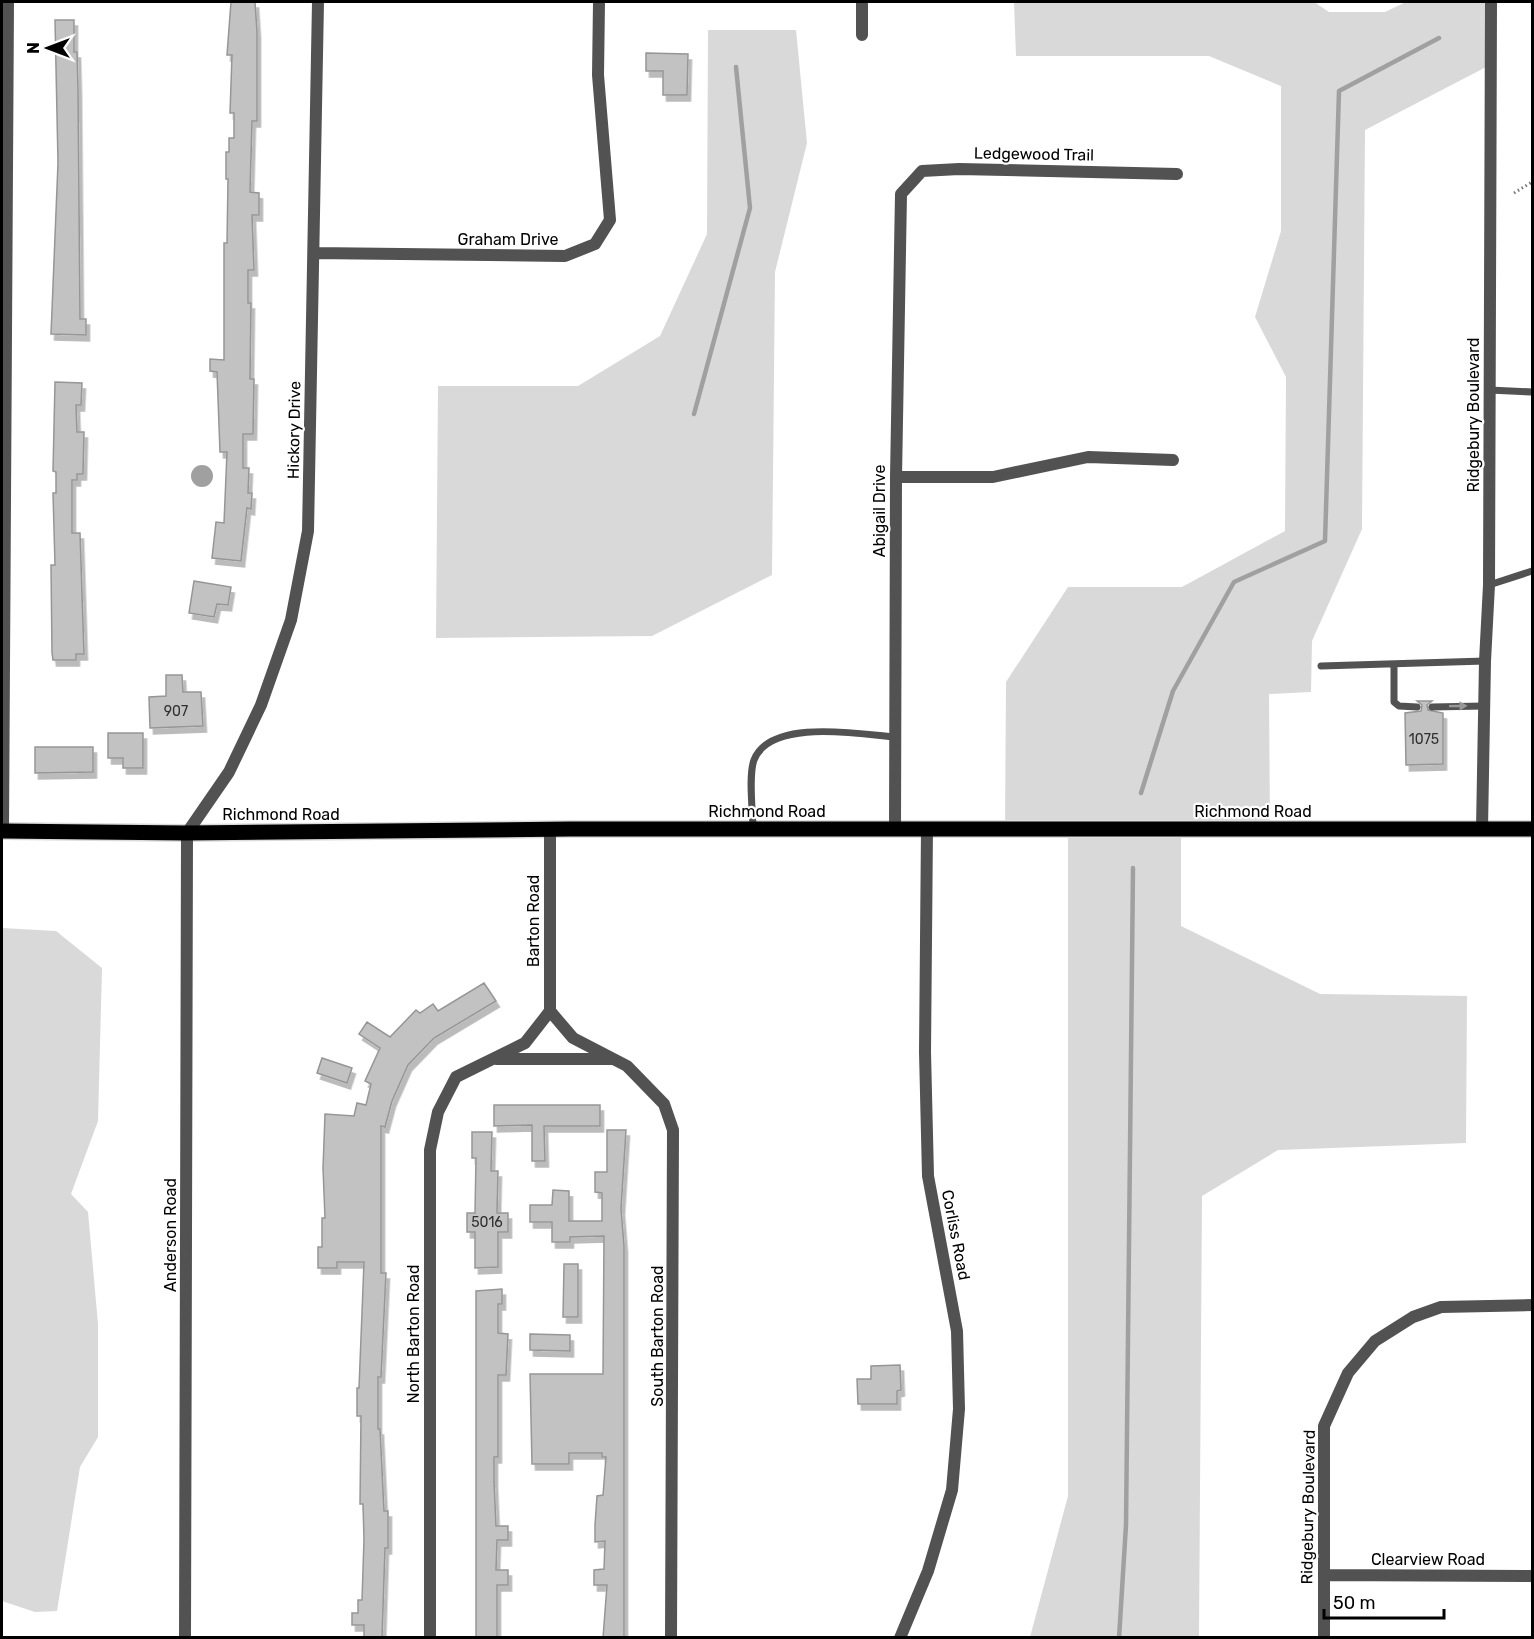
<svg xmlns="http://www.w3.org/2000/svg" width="1534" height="1639" viewBox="0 0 1534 1639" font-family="Rubik,sans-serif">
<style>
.green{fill:#d9d9d9}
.water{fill:#a0a0a0}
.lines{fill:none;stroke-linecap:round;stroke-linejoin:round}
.stream{stroke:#a0a0a0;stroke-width:4.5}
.building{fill:#c2c2c2;stroke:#969696;stroke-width:1.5;filter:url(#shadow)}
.primary-casing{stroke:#dbdbdb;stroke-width:18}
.path{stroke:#747474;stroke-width:3;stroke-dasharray:1.5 3;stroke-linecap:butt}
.service{stroke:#525252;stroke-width:7}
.minor{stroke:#525252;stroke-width:12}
.tertiary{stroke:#525252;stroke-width:12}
.primary{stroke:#000;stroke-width:15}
.oneway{fill:#979797}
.labels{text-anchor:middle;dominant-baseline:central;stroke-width:4.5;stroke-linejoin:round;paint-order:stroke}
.number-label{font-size:14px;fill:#303030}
.street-label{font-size:16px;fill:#000;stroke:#fff}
</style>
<defs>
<filter id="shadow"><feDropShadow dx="3.5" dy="6" stdDeviation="0" flood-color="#0004"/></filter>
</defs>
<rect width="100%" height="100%" fill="#fff"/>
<path class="green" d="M1014,2H1314L1329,12H1385L1406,2H1491L1490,65L1365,130L1362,529L1312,641L1311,692L1269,694L1270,829H1181V926L1320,994L1467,996L1466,1143L1278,1150L1202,1196L1199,1637H1030L1068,1496V829L1005,828L1006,682L1068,587H1182L1285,531L1286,377L1255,317L1281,231V86L1209,56H1016Z
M708,30H796L807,143L775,272L772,575L652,636L436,638L438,386H578L660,336L707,234Z
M2,928L56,931L102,968L98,1121L71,1194L88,1212L98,1324V1437L80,1467L57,1611L35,1612L2,1601Z"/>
<path class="water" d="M191 476a11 11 0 1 1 22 0a11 11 0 1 1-22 0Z"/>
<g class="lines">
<path class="stream" d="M694,414L750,208L736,67
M1141,793L1173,691L1234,582L1325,541L1339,91L1439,38
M1119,1638L1126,1525L1133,868"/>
</g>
<path class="building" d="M231,2H255L257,32V121H252L250,192L259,193V215H252L254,270H248V303H251L250,379H254L253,434H243V468H249L248,493H252L251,509L247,508L241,561L212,558L216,522L224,523L227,452H220L217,372L210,371V359L224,360V243H227L228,179H226V152H229V138H234V113H230L232,55H227Z
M55,20H74V52H77L78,89L80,319H86V335L51,334L58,163Z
M646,53L688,54L687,95H663V71H646Z
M55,382L82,383L81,405H76L77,432H84L83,474H77V480H72V533H80L84,654H76V660H53L52,653L51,565H55L53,493H56V472L53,471Z
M194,581L231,587L228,605L217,604L214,617L189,613Z
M166,675H182L183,692H201L203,726L150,728L149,697L166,696Z
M1417,701H1432L1427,705L1428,710L1443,713V764L1406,765L1405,713L1421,711L1422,705Z
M108,733H143V768H123V758H108Z
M35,747H93V772L35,773Z
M484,983L496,1001L434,1038L408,1065L392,1101L385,1127L381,1126V1273H386L381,1377H378V1429H380L384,1511H388V1548H385L382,1638H364V1625H352V1613H358V1600H362L364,1539L363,1504H360L361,1416H357V1388H359L364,1262H337V1268H318V1247H322V1218H325L323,1168L325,1114L354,1116L357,1103L366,1105L371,1084L365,1081L380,1048L359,1034L367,1022L390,1037L416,1010L420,1013L433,1004L438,1011Z
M322,1058L352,1068L347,1083L317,1073Z
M494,1105H600V1126H544L545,1161H532V1125L494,1126Z
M607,1130H626L621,1209L624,1246V1638H603L607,1585H594V1570L604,1569L605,1541L595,1542V1525L597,1496L603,1495L606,1457H602V1453H569V1464H532L530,1374H603L604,1236L570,1237V1242H552V1222H530V1205H552L553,1190L569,1191V1221H602V1193L595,1192V1172H607Z
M472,1132H492L491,1171H498L497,1213H508V1232H498V1267L475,1268V1232H467V1213H475L476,1158H472Z
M564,1264H578V1317H563Z
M502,1289V1304H498V1333L508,1334L506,1375H498V1457H494V1481L496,1526H508V1540H497L496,1570H508V1585H497V1638H476V1291Z
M530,1334L570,1335V1351L530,1350Z
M900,1365L901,1390L897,1391V1404H858L857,1379H871V1366Z"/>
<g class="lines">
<g class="primary-casing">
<path id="primary" d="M2,831L187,833L570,829H1532"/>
</g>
<path class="path" d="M1514,193L1532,182"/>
<path class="service" d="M1489,390L1532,392
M1489,585L1532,571
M1394,664V702L1399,706L1417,707
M1321,666L1485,661
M1432,707L1484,706
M753,829C753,812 748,776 754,760C770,718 860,734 895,737"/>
<path class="minor" d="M862,35V2
M314,253L565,256L595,244L610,220L598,75L599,2
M896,477H993L1088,457L1173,460
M895,828L896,477L901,194L922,171L959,169L1177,174
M3,830L8,2
M550,830V1011
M187,833L229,772L261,705L291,620L308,531L318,2
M550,1011L573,1038L627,1066L664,1104L673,1130L671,1638
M496,1059H611
M1324,1575L1532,1576
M430,1638V1150L438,1112L456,1077L525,1043L550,1011
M900,1638L928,1571L952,1490L959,1409L957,1331L928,1176L925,1052L927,828
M1324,1638V1426L1348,1373L1375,1341L1413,1317L1441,1307L1532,1305"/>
<path class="tertiary" d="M1482,829L1485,661L1489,585L1491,2
M185,1638L187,833"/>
<use href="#primary" class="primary"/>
</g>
<defs><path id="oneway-solid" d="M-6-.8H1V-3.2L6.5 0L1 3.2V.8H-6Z" transform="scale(1.5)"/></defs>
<use class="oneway" href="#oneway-solid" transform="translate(1458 706) rotate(-1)"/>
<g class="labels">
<g class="number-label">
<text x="176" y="711">907</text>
<text x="1424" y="739">1075</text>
<text x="487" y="1222">5016</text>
</g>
<g class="street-label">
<text transform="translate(1034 154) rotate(1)">Ledgewood Trail</text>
<text x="508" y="239">Graham Drive</text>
<text transform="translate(1473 415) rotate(-90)">Ridgebury Boulevard</text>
<text transform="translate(294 430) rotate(-89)">Hickory Drive</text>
<text transform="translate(879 511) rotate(-90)">Abigail Drive</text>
<text x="767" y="811">Richmond Road</text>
<text x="1253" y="811">Richmond Road</text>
<text x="281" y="814">Richmond Road</text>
<text transform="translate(533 921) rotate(-90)">Barton Road</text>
<text transform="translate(170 1235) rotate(-90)">Anderson Road</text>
<text transform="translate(956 1235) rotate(79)">Corliss Road</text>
<text transform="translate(413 1334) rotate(-90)">North Barton Road</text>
<text transform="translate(657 1336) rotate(-90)">South Barton Road</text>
<text transform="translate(1308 1507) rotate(-89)">Ridgebury Boulevard</text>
<text x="1428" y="1559">Clearview Road</text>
</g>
</g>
<rect width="1534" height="1639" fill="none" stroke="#000000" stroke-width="6"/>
<g transform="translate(48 48) rotate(270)" stroke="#ffffff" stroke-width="4.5" paint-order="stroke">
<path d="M0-4.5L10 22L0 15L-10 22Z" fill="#000000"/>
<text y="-9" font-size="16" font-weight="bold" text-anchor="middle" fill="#000000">N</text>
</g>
<path d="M1324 1609v9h120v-9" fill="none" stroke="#000000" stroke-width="3"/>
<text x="1333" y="1609" font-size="18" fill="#000000" stroke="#ffffff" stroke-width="4.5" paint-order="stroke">50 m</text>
</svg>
